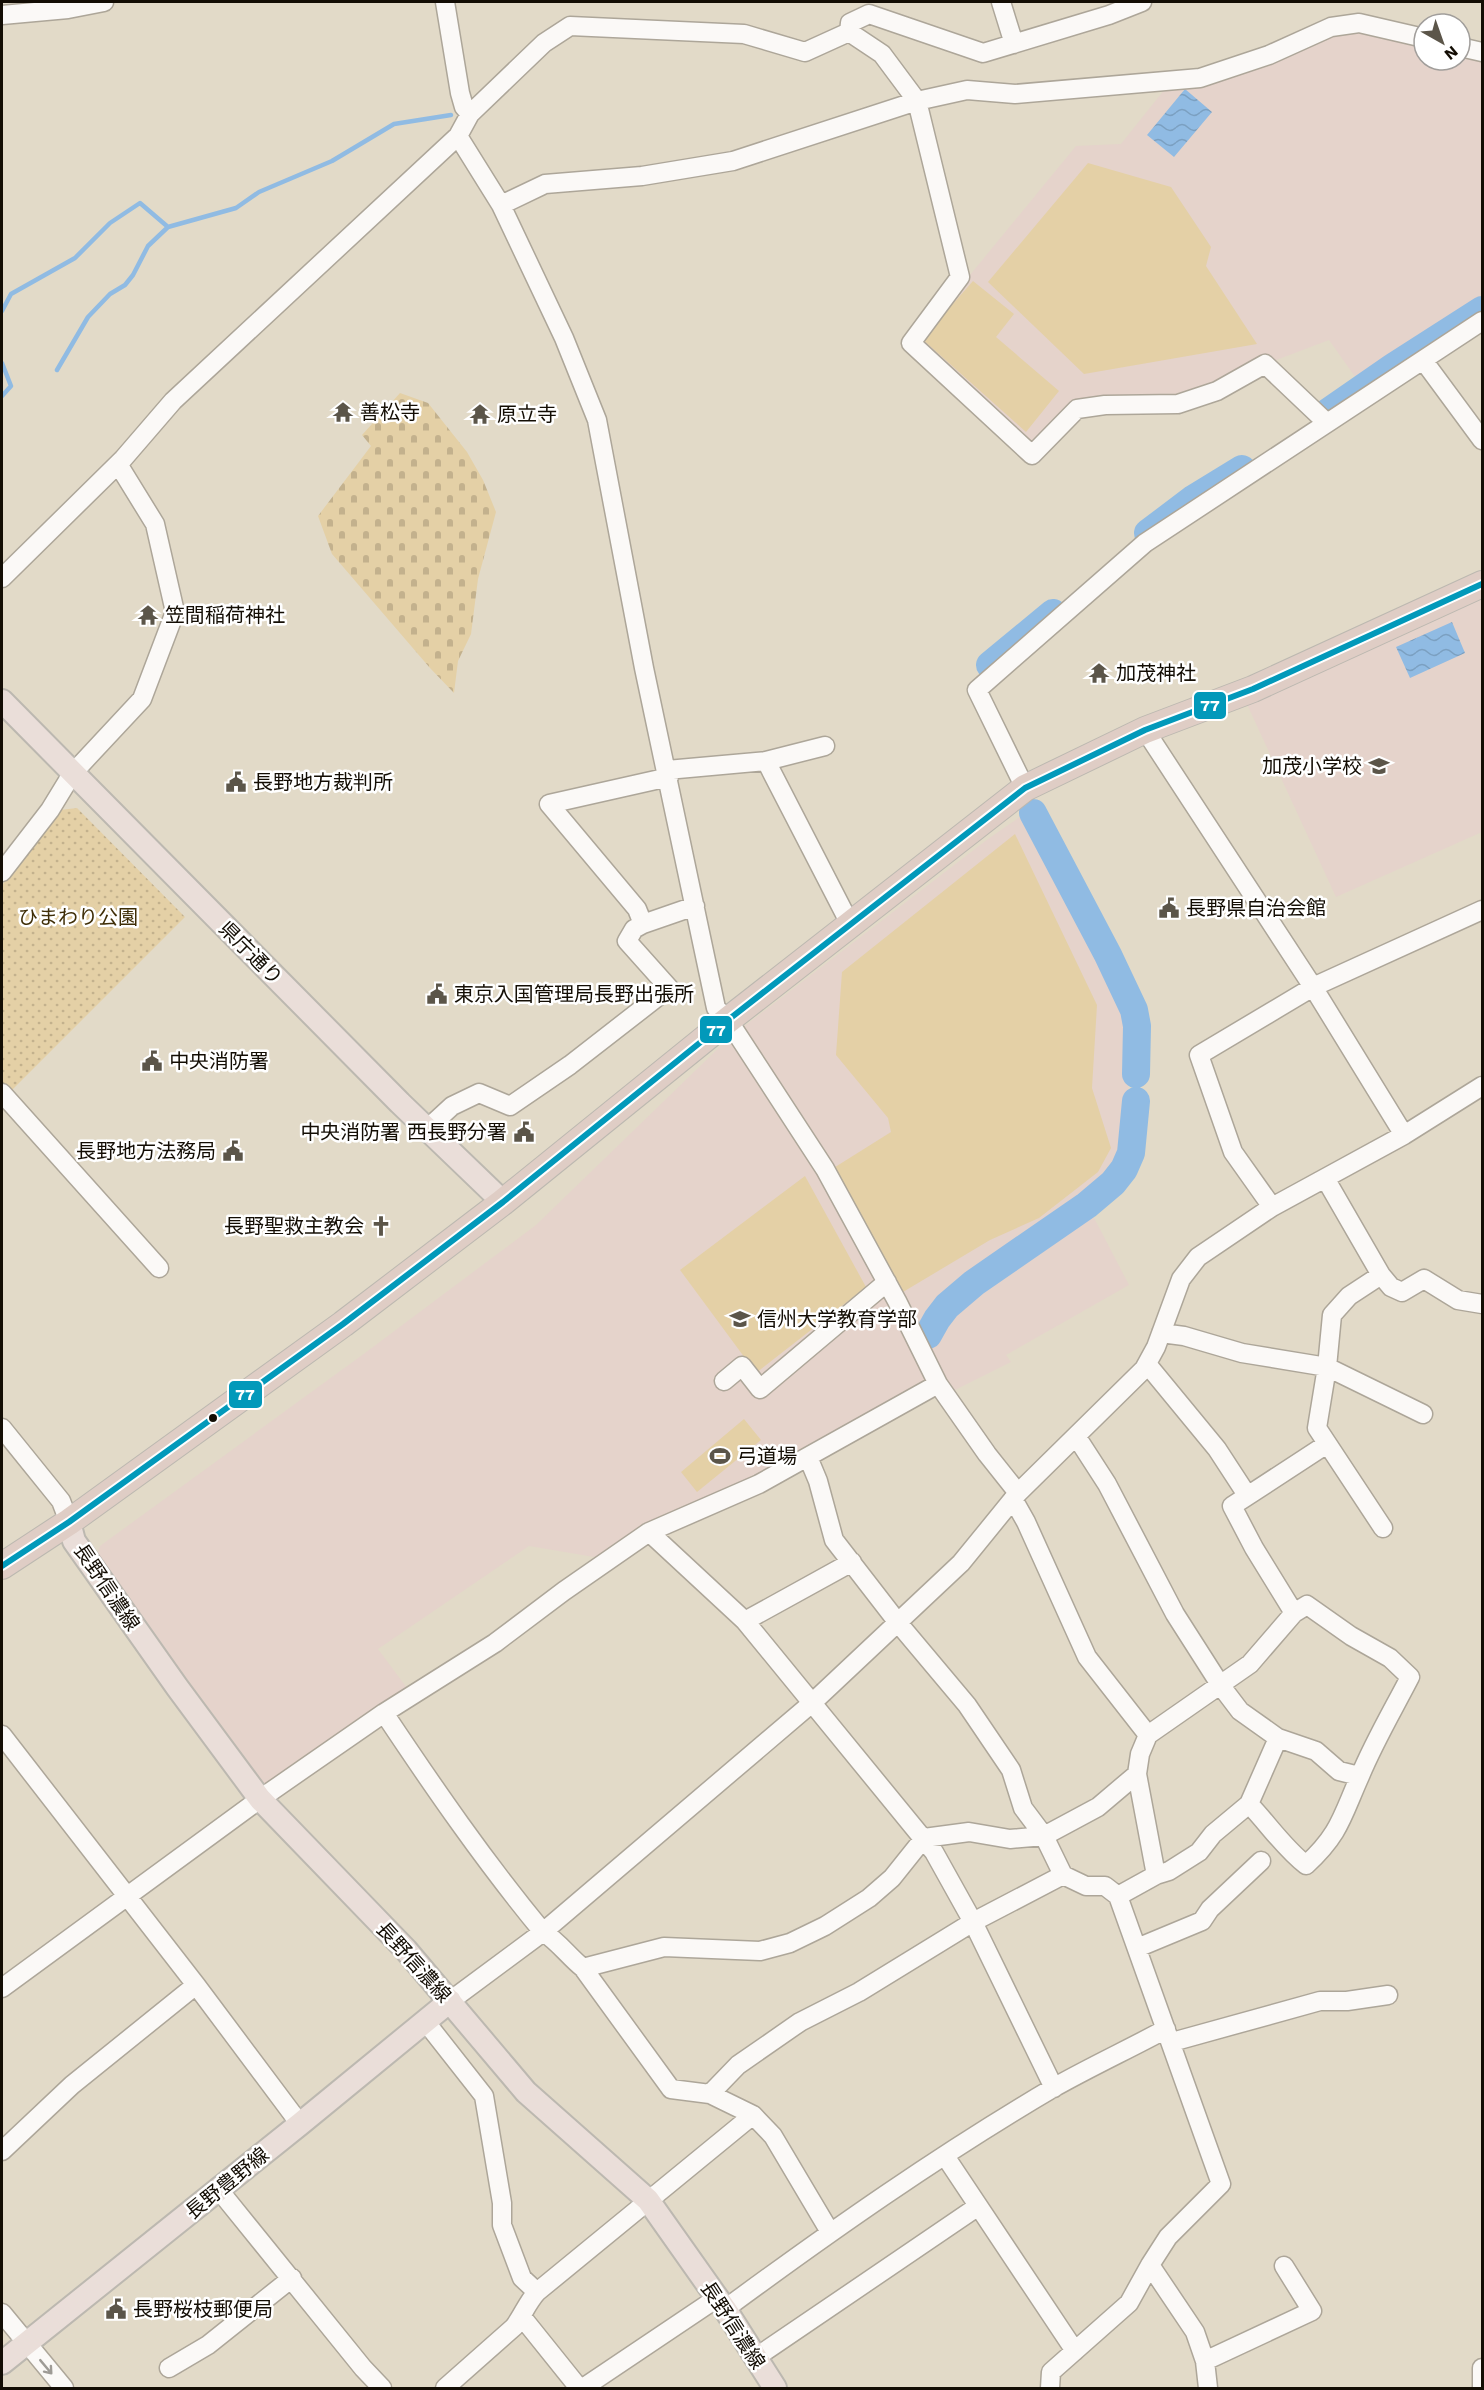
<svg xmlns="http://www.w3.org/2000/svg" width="1484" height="2390" viewBox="0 0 1484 2390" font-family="'Work Sans','Noto Sans JP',sans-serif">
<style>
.education{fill:#e5d3cb}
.green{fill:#e4d0a6}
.cemetery{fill:url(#cemetery-stones)}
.park{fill:url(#park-dots)}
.water{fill:url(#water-waves)}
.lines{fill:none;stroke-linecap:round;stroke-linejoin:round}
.stream{stroke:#90bbe3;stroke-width:4.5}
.river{stroke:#90bbe3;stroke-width:28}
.minor-casing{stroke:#ada699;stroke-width:21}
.major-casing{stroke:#bcb8b0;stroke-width:26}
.highway-casing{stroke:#bcb8b0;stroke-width:28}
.minor{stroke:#fbf9f7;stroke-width:18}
.major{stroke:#eaded9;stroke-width:22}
.highway{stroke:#dfcdc5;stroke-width:26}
.bus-1-casing{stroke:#fff;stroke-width:10}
.bus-1{stroke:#0299ba;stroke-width:6}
.oneway{stroke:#9e9b96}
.bus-dot{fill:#130d04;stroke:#fff;stroke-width:2}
.labels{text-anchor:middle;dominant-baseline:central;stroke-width:5;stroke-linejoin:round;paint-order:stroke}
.poi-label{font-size:20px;fill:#130d04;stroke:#fff;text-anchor:start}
.park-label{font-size:20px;fill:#3f2e07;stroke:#fff}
.street-label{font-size:20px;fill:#130d04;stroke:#fff}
.line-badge{stroke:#fff;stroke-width:2}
.badge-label{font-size:16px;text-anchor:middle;font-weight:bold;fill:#fff}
</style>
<defs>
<pattern id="cemetery-stones" width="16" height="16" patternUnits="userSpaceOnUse" patternTransform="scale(1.5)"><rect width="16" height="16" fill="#e4d0a6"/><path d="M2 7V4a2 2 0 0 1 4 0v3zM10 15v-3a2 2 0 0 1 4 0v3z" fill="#c3b18d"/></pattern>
<pattern id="park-dots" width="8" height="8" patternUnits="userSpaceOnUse" patternTransform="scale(1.5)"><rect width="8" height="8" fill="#e4d0a6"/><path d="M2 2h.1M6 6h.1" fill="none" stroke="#c3b18d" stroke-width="1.8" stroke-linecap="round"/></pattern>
<pattern id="water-waves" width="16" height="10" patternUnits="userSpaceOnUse" patternTransform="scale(1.5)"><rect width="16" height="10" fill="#90bbe3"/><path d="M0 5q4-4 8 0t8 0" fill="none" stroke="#7ba0c1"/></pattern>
</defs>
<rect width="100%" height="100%" fill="#e2dac8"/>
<path class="education" d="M1382,31L1424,43V60H1460V54L1482,60V306L1361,385L1329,340L1271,362L1217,387L1176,399L1088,398L1069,407L1032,443L920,346L919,337L1076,146L1121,144L1165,89L1334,32Z
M1482,597V832L1336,897L1245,700Z
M1027,812L1128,1008L1129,1180L1091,1212L1129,1285L1006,1355L1011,1362L949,1393L941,1380L600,1558L529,1546L378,1649L407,1688L269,1790L97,1557L100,1546L365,1353L536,1225L729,1038L988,839Z"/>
<path class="green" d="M1088,163L1171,187L1211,247L1206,266L1257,344L1084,374L988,282Z
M973,281L1014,314L996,337L1059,391L1026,432L922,339Z
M1015,834L1097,1005L1092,1088L1111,1148L1098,1172L1039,1218L990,1240L903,1292L832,1169L891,1132L888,1118L836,1055L842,972Z
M805,1176L866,1287L756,1373L680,1270Z
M744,1419L761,1440L697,1492L681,1472Z"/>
<path class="cemetery" d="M400,393L428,403L467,452L483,480L496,512L478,579L471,634L458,661L454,693L430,668L332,554L318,516L371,446L362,435Z"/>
<path class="park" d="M77,808L185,917L10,1092L2,1082V885L60,810Z"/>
<path class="water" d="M1185,89L1212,112L1174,157L1147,135Z
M1452,622L1465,653L1410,678L1396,647Z"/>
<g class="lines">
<path class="stream" d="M2,311L11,294L75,258L110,223L140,203L168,227
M2,363L11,386L2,396
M57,370L88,317L110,294L125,285L133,275L148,246L168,227L236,208L259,192L332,161L394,124L451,115"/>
<path class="river" d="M1328,412L1393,367L1482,310
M1148,533L1193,499L1242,469
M990,665L1053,613
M1033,813L1108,955L1134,1010L1137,1026L1136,1074
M928,1335L937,1319L947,1306L974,1283L1087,1205L1113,1183L1124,1169L1131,1153L1136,1101"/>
<g class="minor-casing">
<path id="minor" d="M1001,2L1014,44
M2,15L68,9L104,2
M849,32L850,23L869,14L983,53L1109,15L1142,2
M1460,47L1482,52
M470,114L544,43L570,26L744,34L805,52L849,32L882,54L917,101L960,277L911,343L1032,455L1077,409L1105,405L1178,404L1217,391L1265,364L1326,422
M501,205L545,184L642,176L733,161L917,101L967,90L1015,94L1200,78L1269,55L1331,27L1359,23L1424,38
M1423,360L1482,440
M2,578L123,459L173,401L458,136L470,114L464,107L460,93L445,2
M1145,730L1313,987L1404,1135
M766,761L850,924
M667,770L766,761L825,746
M669,777L549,804L637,909L643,924L695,906
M1025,788L977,690L1145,543L1482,321
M2,872L50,810L72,774L142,699L175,612L155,524L118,464
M2,1093L159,1268
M427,1129L452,1106L479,1093L510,1106L570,1065L669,988L627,941L634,929L643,924
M1325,1178L1381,1275L1391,1287L1402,1292L1424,1279L1458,1300L1482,1304
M1272,1207L1233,1152L1199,1055L1313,987L1482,910
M1381,1275L1349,1296L1332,1315L1327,1367L1317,1428L1383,1528
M1161,1333L1184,1336L1242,1353L1327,1367L1423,1414
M1147,1364L1217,1449L1247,1495
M724,1381L742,1366L760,1389L887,1282
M938,1384L987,1454L1018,1493
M2,1428L61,1501L69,1522
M1076,1436L1107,1484L1175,1614L1221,1686L1240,1711L1278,1738L1316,1751L1339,1771L1359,1776
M808,1457L818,1481L834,1540L899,1624L967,1705L1011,1770L1023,1808L1044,1836L1063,1875L1086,1886H1105L1118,1896L1221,2184L1168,2237L1150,2265L1129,2303L1051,2372L1050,2388
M649,1532L745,1621L934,1852L973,1922L1054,2088
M1294,1613L1254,1548L1232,1506L1327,1444
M745,1621L852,1562
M384,1713C434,1788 485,1862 543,1932C558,1941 569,1957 583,1968L671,2089L710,2094L753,2115L773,2136L830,2232
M2,1735L196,1985L300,2124
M1148,1735L1250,1664L1294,1613L1307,1605L1351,1636L1390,1658L1410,1677C1393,1710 1374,1742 1360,1776C1342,1816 1340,1834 1306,1865C1284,1848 1269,1825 1249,1804L1278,1738
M1156,1875L1169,1871L1199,1852L1213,1834L1249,1804
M1118,1896L1156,1875L1137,1774
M1137,1948L1202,1921L1210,1909L1261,1861
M583,1968L664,1947L760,1951L790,1943L825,1926L869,1898L892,1878L924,1838L969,1832L1010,1839L1044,1836L1098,1807L1137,1774L1140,1754L1148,1735L1087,1657L1026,1522L1013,1499
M2,1988L260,1799L384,1713L495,1643L564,1591L649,1532L759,1484L938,1384L897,1301L825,1169L728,1020L716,1008L644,668L597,420L564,338L501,205L458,136
M450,2001L543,1932L812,1703L961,1563L1018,1493L1144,1369L1156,1347L1181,1279L1198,1257L1272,1207L1404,1135L1482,1086
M425,2021L484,2096L502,2203V2225L522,2278L537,2292
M1172,2042L1320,2001H1347L1388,1995
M710,2094L738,2065L800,2022L859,1992L973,1922L1063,1875
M2,2151L72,2085L196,1985
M945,2156L1075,2351
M219,2190L363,2368L382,2388
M1150,2265L1195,2332L1205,2361L1208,2388
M725,2309C831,2231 939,2155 1053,2088C1090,2067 1129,2049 1166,2029
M2,2313L64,2388
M522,2317L579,2388
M755,2358L977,2207
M1205,2361L1312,2311L1284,2266
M169,2368L208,2345L292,2278
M445,2388L514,2327C523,2315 527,2303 537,2292L753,2115
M583,2388L717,2298
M1482,2388V2368"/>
</g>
<g class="major-casing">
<path id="major" d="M2,701L400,1103L503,1202
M69,1522L74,1541L177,1687L260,1799L406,1950L526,2092L648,2200L725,2309L775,2388
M2,2363L300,2124L450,2001"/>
</g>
<g class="highway-casing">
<path id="highway" d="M2,1566L69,1522L343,1324L503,1202L728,1020L1025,788L1145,730L1253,689L1482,584"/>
</g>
<use href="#minor" class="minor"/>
<use href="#major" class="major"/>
<use href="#highway" class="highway"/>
<g class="bus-1-casing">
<path id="bus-1" d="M2,1566L69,1522L343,1324L503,1202L728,1020L1025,788L1145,730L1253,689L1482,584"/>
</g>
<use href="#bus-1" class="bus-1"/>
</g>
<defs><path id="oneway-shaft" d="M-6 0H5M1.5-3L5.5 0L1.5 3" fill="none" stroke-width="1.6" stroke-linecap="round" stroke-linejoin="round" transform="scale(1.5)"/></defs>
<use class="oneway" href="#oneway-shaft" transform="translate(46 2367) rotate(50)"/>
<defs>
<g id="temple-bare" transform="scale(1.62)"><path d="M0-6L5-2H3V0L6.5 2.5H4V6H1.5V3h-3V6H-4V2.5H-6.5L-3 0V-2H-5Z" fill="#5b5549" stroke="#fff" stroke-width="2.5" paint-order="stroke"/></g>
<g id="school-bare" transform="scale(1.62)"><path d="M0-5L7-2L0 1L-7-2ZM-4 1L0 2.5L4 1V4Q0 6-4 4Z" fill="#5b5549" stroke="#fff" stroke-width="2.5" paint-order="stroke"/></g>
<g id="civic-bare" transform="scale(1.62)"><path d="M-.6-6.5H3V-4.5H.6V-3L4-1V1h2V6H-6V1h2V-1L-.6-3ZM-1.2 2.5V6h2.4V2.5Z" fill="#5b5549" stroke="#fff" stroke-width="2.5" paint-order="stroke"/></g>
<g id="church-bare" transform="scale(1.62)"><path d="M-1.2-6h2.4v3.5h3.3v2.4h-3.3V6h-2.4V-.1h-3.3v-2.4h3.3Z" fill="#5b5549" stroke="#fff" stroke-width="2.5" paint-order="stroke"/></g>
<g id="university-bare" transform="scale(1.62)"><path d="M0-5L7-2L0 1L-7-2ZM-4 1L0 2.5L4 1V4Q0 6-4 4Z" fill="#5b5549" stroke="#fff" stroke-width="2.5" paint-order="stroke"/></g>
<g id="stadium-bare" transform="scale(1.62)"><path d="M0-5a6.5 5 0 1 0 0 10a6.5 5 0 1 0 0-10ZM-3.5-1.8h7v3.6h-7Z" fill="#5b5549" stroke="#fff" stroke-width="2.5" paint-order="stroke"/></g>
</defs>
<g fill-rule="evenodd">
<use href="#temple-bare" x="343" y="412"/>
<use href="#temple-bare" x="480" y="414"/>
<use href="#temple-bare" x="148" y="615"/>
<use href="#temple-bare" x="1099" y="673"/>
<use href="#school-bare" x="1379" y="766"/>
<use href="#civic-bare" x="236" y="782"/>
<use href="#civic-bare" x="1169" y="908"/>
<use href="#civic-bare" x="437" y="994"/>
<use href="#civic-bare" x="152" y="1061"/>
<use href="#civic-bare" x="524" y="1132"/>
<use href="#civic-bare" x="233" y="1151"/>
<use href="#church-bare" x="381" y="1226"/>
<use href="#university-bare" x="740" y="1319"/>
<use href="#stadium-bare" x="720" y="1456"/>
<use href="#civic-bare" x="116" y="2309"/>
</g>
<circle class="bus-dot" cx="213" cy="1418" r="5"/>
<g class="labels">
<g class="poi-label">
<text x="360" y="412">善松寺</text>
<text x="497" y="414">原立寺</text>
<text x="165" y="615">笠間稲荷神社</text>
<text x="1116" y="673">加茂神社</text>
<text x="1362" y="766" text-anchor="end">加茂小学校</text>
<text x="253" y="782">長野地方裁判所</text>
<text x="1186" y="908">長野県自治会館</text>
<text x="454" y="994">東京入国管理局長野出張所</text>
<text x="169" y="1061">中央消防署</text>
<text x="507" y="1132" text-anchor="end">中央消防署 西長野分署</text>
<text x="216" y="1151" text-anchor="end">長野地方法務局</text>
<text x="364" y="1226" text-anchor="end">長野聖救主教会</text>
<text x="757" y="1319">信州大学教育学部</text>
<text x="737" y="1456">弓道場</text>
<text x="133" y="2309">長野桜枝郵便局</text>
</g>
<g class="park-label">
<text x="78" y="917">ひまわり公園</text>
</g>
<g class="street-label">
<text transform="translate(251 953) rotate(45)">県庁通り</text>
<text transform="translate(107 1587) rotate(56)">長野信濃線</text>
<text transform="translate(414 1962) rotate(48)">長野信濃線</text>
<text transform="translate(227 2183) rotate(-39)">長野豊野線</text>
<text transform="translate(733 2325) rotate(57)">長野信濃線</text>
</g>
</g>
<g class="line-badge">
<rect x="1193" y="691" width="34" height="29" rx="6" fill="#0299ba"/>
<rect x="699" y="1015" width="34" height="29" rx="6" fill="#0299ba"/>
<rect x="228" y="1380" width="35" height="29" rx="6" fill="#0299ba"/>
</g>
<g class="badge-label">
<text x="1210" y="711">77</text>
<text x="716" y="1036">77</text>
<text x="245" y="1400">77</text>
</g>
<rect width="1484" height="2390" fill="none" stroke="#130d04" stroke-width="6"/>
<g transform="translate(1442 42) rotate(140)"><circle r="28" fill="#ffffff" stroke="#a19e9b" stroke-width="1.5"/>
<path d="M0-4.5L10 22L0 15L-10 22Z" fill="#5b5549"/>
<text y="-9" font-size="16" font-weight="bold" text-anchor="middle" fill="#130d04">N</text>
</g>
</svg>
